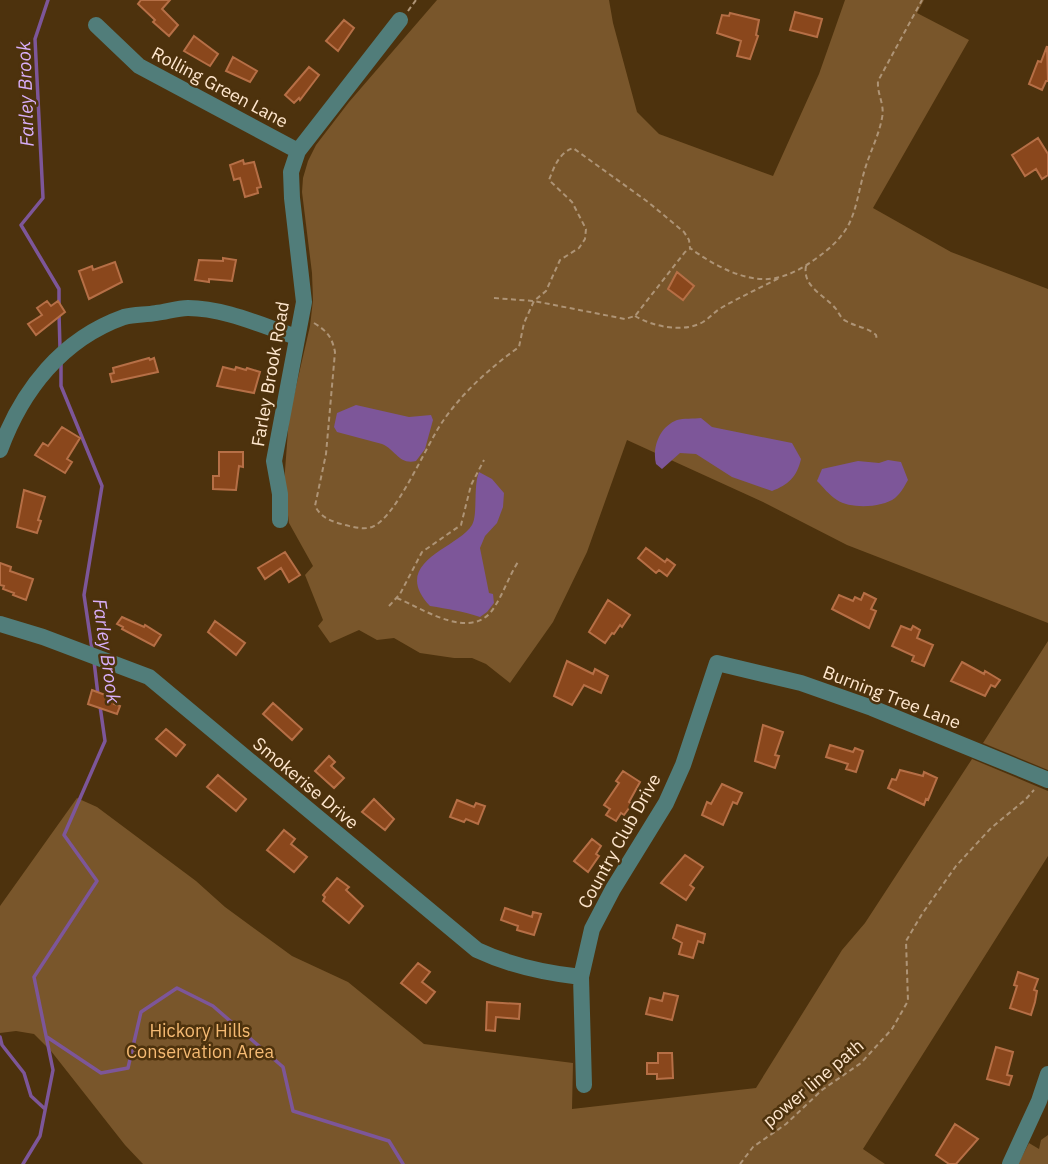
<svg xmlns="http://www.w3.org/2000/svg" width="1048" height="1164" viewBox="0 0 1048 1164" font-family="'IBM Plex Sans',sans-serif">
<style>
.green{fill:#79562b}
.water{fill:#7d5699}
.lines{fill:none;stroke-linecap:round;stroke-linejoin:round}
.stream{stroke:#7d5699;stroke-width:3.5}
.building{fill:#8a471c;stroke:#b66f46;stroke-width:2}
.path{stroke:#ae9476;stroke-width:2;stroke-dasharray:5 3.5;stroke-linecap:butt}
.minor{stroke:#517d7a;stroke-width:16}
.labels{text-anchor:middle;dominant-baseline:central;stroke-width:5;stroke-linejoin:round;paint-order:stroke}
.street-label{font-size:18px;fill:#ffe7ce;stroke:#4d320d}
.park-label{font-size:18px;fill:#f5ba73;stroke:#4d320d}
.water-label{font-size:19px;font-style:italic;fill:#d9affa;stroke:#4d320d}
</style>
<rect width="100%" height="100%" fill="#4d320d"/>
<path class="green" d="M437,0H609L613,23L637,112L659,134L773,176L819,74L845,0H924L917,13L969,40L873,208L951,252L1048,289V623L847,545L763,502L627,440L587,552L553,622L510,683L486,664L472,658H454L420,653L394,638L377,640L359,630L330,643L318,626L323,620L305,575L313,566L289,523L284,484L289,417L310,326L313,300L312,273L302,192L303,178L308,161L316,145L349,102Z
M1048,641V770L983,743Z
M972,759L1048,791V856L863,1149L885,1164H143L125,1145L51,1051L34,1034L16,1031L0,1033V906L77,798L97,807L196,881L225,907L292,956L348,982L424,1044L573,1063L572,1109L756,1088L842,950L865,923Z
M1048,1135V1164H1018L1029,1143L1039,1149L1041,1140Z"/>
<path class="water" d="M356,405L409,417L431,415L433,420L425,449L416,461C399,465 396,450 382,444L337,432L334,427L337,413Z
M701,418L712,427L792,443L801,459C797,477 788,485 772,491L732,477L696,454L680,453L662,469L656,464C652,448 659,427 677,420C683,418 694,419 701,418Z
M888,460L901,462L908,480C904,487 901,493 895,498C882,508 850,509 837,500C829,495 823,487 817,481L822,469L858,461L879,463Z
M479,472L492,479L504,493L503,507L497,523L485,536L480,548L489,593L493,594L494,603L487,612L480,617C463,611 448,609 430,606C389,562 457,549 472,525C478,515 473,486 479,472Z"/>
<g class="lines">
<path class="stream" d="M48,0L35,39L43,198L21,225L59,289V306
M59,314L60,348
M61,363V386L102,486L84,595L92,649
M94,661L98,695
M0,1037L2,1045L24,1073L31,1096L45,1109
M47,1037L101,1073L128,1068L141,1012L177,988L213,1006L283,1067L293,1111L389,1141L403,1164
M23,1164L40,1136L53,1070L34,977L97,881L64,835L105,741L100,706"/>
</g>
<path class="building" d="M141,0H170L162,9L178,25L169,36L153,22L155,20L138,4Z
M795,12L822,19L817,37L790,30Z
M730,13L759,20L756,35L758,36L750,59L737,56L741,41L717,33L722,15L729,16Z
M344,20L354,28L338,51L326,41Z
M194,36L218,54L210,66L184,51Z
M1047,46L1048,81H1046L1042,90L1029,84L1038,61L1041,62Z
M233,57L257,71L250,82L226,71Z
M309,67L319,75L300,100L299,98L294,103L285,95Z
M1038,138L1048,154V175L1042,179L1036,169L1025,176L1012,155Z
M243,160L244,164L254,162L261,187L257,188L258,193L245,197L240,178L234,180L230,165Z
M223,258L236,260L232,281L209,279V282L195,280L199,260L223,261Z
M115,262L122,282L89,299L79,271L92,266L93,270Z
M677,272L694,286L683,300L668,289Z
M47,301L51,306L58,301L65,312L36,335L28,324L42,315L37,308Z
M149,358L150,360L154,358L158,372L112,382L110,374L114,373L113,368Z
M223,367L235,370L236,367L246,370L247,368L260,372L254,393L217,386Z
M62,427L80,438L67,459L72,462L65,473L35,455L43,443L48,446Z
M219,452H243V467L239,466L236,490L213,489V476H219Z
M24,490L45,497L38,520L41,521L37,533L17,527Z
M646,548L665,562L667,559L675,565L667,576L659,570L656,573L638,558Z
M285,552L300,575L289,582L281,568L265,579L258,568Z
M0,563L11,567L10,571L33,579L26,600L13,595L14,593L3,589L4,586L0,585Z
M864,593L876,599L871,609L876,611L869,628L832,609L839,595L853,601L855,597L861,600Z
M608,600L630,615L622,627L620,625L614,634L612,633L605,643L589,632Z
M122,617L144,627L145,625L161,635L154,646L122,629L123,627L117,624Z
M215,621L245,643L236,655L208,632Z
M901,626L911,630L913,626L920,630L917,638L933,645L924,666L912,661L914,656L892,646Z
M567,661L593,674L595,669L608,676L601,693L584,685L572,705L554,696Z
M962,662L984,674L985,671L1000,680L995,687L991,685L985,696L951,681Z
M92,690L116,699L114,704L120,706L117,714L88,704Z
M273,703L302,729L292,740L263,714Z
M763,725L783,732L775,755L779,756L775,768L755,761Z
M166,729L185,745L176,756L156,739Z
M830,745L853,752L855,748L863,751L856,772L846,769L848,764L826,757Z
M329,756L335,762L331,766L344,778L334,788L315,771Z
M900,770L923,776L924,772L937,778L928,800L926,799L924,805L888,788L892,779L896,780Z
M623,771L640,782L629,802L632,804L624,815L621,813L616,821L606,815L610,809L604,805L619,783L616,781Z
M218,775L246,799L236,811L207,787Z
M722,784L742,793L737,804L733,802L723,825L702,815L707,802L711,804Z
M374,799L394,819L385,830L362,812Z
M457,800L474,807L476,803L485,806L478,824L466,819L464,822L450,817Z
M284,830L295,839L291,844L307,857L294,872L267,850Z
M592,839L601,846L596,854L599,856L588,872L574,861Z
M685,855L703,867L690,885L694,888L686,900L661,883Z
M337,878L349,887L346,890L363,906L349,923L323,901L325,897L323,895Z
M505,908L532,917L533,912L541,914L534,935L517,930L518,926L501,920Z
M677,925L705,934L703,943L698,941L693,958L679,954L682,943L673,938Z
M418,963L430,972L422,982L435,992L426,1003L401,983Z
M1018,972L1038,979L1034,990L1037,991L1035,1002L1031,1015L1010,1008L1017,986L1014,985Z
M664,993L678,996L672,1020L646,1014L650,998L662,1001Z
M487,1002L520,1004L519,1019L496,1017L495,1031L486,1030Z
M996,1047L1013,1052L1007,1075L1012,1076L1009,1085L987,1079Z
M658,1053H672L673,1078L657,1079V1074H647V1063H658Z
M955,1124L978,1139L956,1164H949L936,1155Z"/>
<g class="lines">
<path class="path" d="M408,11L416,0
M806,266C802,287 825,295 836,309C839,313 841,319 846,321C856,327 867,327 876,335L877,340
M494,298L534,301L625,319L635,316L685,252L690,249
M635,316C654,327 684,333 703,322C710,318 714,312 721,308C740,297 760,288 779,278
M314,323C327,331 332,337 335,352L326,454L315,506C321,518 333,522 345,525C354,527 363,530 372,527C397,517 426,445 443,421C462,393 491,367 519,347L524,323L534,301L546,291L560,260L579,248L585,239L586,229L572,202L549,180C554,167 559,153 573,148L648,202L684,232L689,240L690,248C713,265 750,286 780,277C792,274 804,267 814,260C828,250 839,241 848,226C857,209 859,188 865,169C870,152 879,135 882,118C885,104 877,95 878,81L922,0
M397,598C425,610 474,643 495,606C504,592 509,576 518,562
M389,606L400,594L422,552L461,525L471,485L484,460
M740,1164L753,1147L786,1124L822,1090L861,1063L892,1029L908,1001L906,941L922,914L956,866L991,828L1025,800L1034,790"/>
<path class="minor" d="M96,25L139,66L298,151
M0,450C22,390 62,339 124,317C134,314 146,315 156,313C166,312 177,308 188,308C224,308 263,326 297,337
M280,520V494L274,461L304,302L292,198L291,172L298,151L400,20
M0,624L43,637L149,677L477,950C511,966 544,973 581,977
M584,1085L581,977L592,929L613,889L666,803L683,765L717,663L801,683L872,708L1048,780
M1010,1164L1039,1101L1048,1074"/>
</g>
<g class="labels">
<g class="street-label">
<text transform="translate(220 87) rotate(28)">Rolling Green Lane</text>
<text transform="translate(270 374) rotate(-80)">Farley Brook Road</text>
<text transform="translate(892 697) rotate(21)">Burning Tree Lane</text>
<text transform="translate(306 783) rotate(40)">Smokerise Drive</text>
<text transform="translate(619 841) rotate(-61)">Country Club Drive</text>
<text transform="translate(813 1083) rotate(-40)">power line path</text>
</g>
<g class="park-label">
<text x="200" y="1030">Hickory Hills<tspan x="200" dy="21">Conservation Area</tspan></text>
</g>
<g class="water-label">
<text transform="translate(25 94) rotate(-92)">Farley Brook</text>
<text transform="translate(107 651) rotate(82)">Farley Brook</text>
</g>
</g>
</svg>
